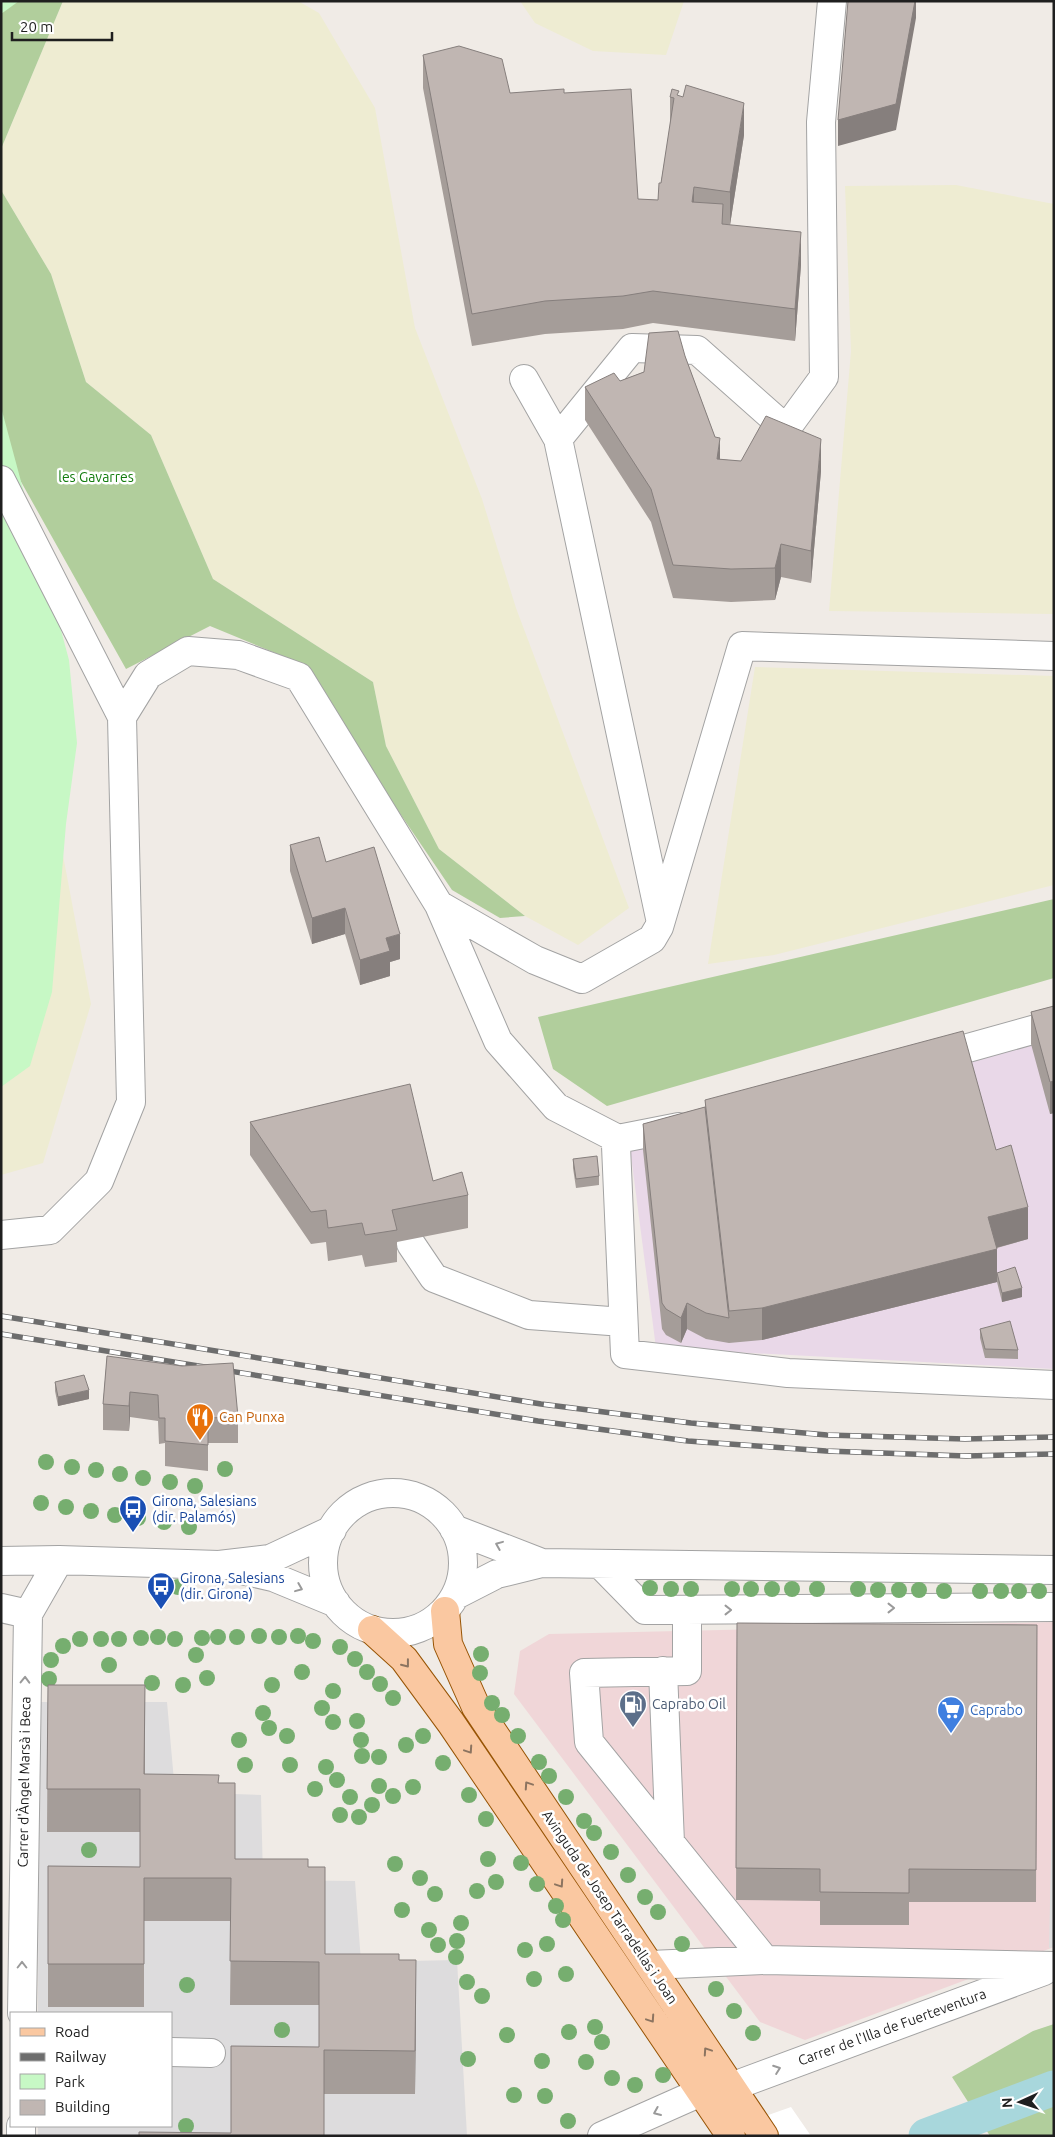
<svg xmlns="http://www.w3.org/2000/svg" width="1055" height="2137" viewBox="0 0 1055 2137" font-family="Ubuntu,sans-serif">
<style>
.residential{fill:#dddcdd}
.commercial{fill:#f0d6d8}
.industrial{fill:#e9d8e8}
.farmland{fill:#eeecd2}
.forest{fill:#b1ce9c}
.park{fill:#c7f8c5}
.parking{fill:#dfdfdf}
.pier{fill:#fff}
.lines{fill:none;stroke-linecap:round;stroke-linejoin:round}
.canal{stroke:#a8d7dc;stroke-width:35}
.minor-casing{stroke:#a3a3a3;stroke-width:30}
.major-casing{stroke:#975404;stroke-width:30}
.minor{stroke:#fff;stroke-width:28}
.major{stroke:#fac8a1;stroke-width:28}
.rail-casing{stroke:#6d6d6d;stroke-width:5.5}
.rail{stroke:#fff;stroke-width:4;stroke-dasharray:11;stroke-linecap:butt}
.tree{fill:#76ae6f}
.wall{fill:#a59d99}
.shaded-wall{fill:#867f7d}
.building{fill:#c0b6b2;stroke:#867f7d}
.oneway{stroke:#9a9a9a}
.oneway2{stroke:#8c7460}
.labels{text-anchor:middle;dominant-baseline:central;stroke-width:5;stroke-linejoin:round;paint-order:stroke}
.park-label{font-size:14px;fill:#137c0e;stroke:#fff}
.food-label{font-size:14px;fill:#c56008;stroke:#fff;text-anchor:start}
.transit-label{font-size:14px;fill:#164399;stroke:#fff;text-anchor:start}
.service-label{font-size:14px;fill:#4e5e75;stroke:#fff;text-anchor:start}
.shop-label{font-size:14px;fill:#366cbe;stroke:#fff;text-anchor:start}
.street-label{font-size:14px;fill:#1f1f1f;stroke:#fff}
</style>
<rect width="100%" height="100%" fill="#f0ebe6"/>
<path class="residential" d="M39,1702H167L175,1792L261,1795L263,1880L355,1881L361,1962L457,1960L467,2136H38V2126H171V2013H38Z"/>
<path class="commercial" d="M1054,1622V1947L805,2040L760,2022L514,1694L520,1651L549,1634Z"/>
<path class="industrial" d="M1054,1034V1369L656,1348L630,1148Z"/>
<path class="farmland" d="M63,1H298L319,13L375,108L415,328L482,499L516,608L629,908L578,945L525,916L439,849L386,746L373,682L213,579L151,435L86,382L51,274L1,190V149Z
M520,1H684L666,55L593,51L535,23Z
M956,185L1054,204V614L829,611L851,351L845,186Z
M755,667L1054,676V885L774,955L708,964Z
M1,721L49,781L91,1004L43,1163L1,1175Z"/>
<path class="forest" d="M1,1H63L1,149Z
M1,190L51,274L86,382L151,435L213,579L373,682L386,746L439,849L525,916L500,918L452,890L297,662L210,626L126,669L1,446Z
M1054,899V978L607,1106L553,1069L538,1017Z
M1054,2024V2136H990L952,2077L1033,2031Z"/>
<path class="park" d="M1,1H19L1,14Z
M1,407L69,660L77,743L66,824L52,992L30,1066L1,1087Z"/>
<path class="parking" d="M1054,1720V1947L1049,1948Z"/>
<path class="pier" d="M791,2107L811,2136H706L754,2120Z"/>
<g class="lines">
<path class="canal" d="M926,2136L1054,2088"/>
<g class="minor-casing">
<path id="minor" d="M524,379L558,439L660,918
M558,439L632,348L697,350L786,429L824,377L821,122L832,1
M1,480L122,717
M439,905L535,960L582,979L652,939L659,927L742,646L1054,656
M932,1058L1054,1024
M618,1139L616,1146L625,1354L788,1373L1054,1385
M1,1235L50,1230L99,1181L131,1102L122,717L148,675L188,651L238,655L299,677L439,905L498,1041L556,1107L618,1139L679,1127
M411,1244L434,1278L529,1315L623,1322
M323 1563a70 70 0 1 1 140 0a70 70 0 1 1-140 0Z
M454,1529L542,1563
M1,1561L59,1560L219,1565L270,1559L332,1530
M600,1564L645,1610L1054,1607
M237,1569L273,1577L336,1603
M456,1595L497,1574L542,1563L1054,1570
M1,1608L28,1614
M687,1610V1671L584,1673L589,1742L765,1960
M663,1671L670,1843
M650,1965L765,1960L1054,1966
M22,2013L28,1614L59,1560
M171,2052L211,2053
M731,2087L1044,1971
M21,2126V2136
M602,2136L701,2092"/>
</g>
<g class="major-casing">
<path id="major" d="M445,1611L448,1644L476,1707L764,2136
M372,1630L404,1659L451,1723L731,2136"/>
</g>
<use href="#minor" class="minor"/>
<use href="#major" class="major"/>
<g class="rail-casing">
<path id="rail" d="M1,1316L541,1404L691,1423L827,1435L965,1439L1054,1437
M1,1334L538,1421L688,1441L826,1451L966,1456L1054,1454"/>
</g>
<use href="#rail" class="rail"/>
</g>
<g class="tree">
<circle cx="46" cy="1462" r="8"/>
<circle cx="72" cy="1467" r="8"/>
<circle cx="225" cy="1469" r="8"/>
<circle cx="96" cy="1470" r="8"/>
<circle cx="120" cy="1474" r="8"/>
<circle cx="143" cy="1478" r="8"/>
<circle cx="170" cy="1482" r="8"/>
<circle cx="195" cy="1486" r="8"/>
<circle cx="41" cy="1503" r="8"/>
<circle cx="66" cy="1507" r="8"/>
<circle cx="91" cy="1511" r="8"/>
<circle cx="115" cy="1515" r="8"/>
<circle cx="138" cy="1518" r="8"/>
<circle cx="164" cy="1522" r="8"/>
<circle cx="189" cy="1527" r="8"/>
<circle cx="178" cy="1587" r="8"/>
<circle cx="650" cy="1588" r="8"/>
<circle cx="671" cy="1589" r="8"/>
<circle cx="691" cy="1589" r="8"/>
<circle cx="732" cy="1589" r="8"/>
<circle cx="751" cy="1589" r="8"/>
<circle cx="772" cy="1589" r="8"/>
<circle cx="792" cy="1589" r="8"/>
<circle cx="817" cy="1589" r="8"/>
<circle cx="858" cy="1589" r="8"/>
<circle cx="878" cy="1590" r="8"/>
<circle cx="899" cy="1590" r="8"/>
<circle cx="919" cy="1590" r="8"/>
<circle cx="944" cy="1591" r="8"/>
<circle cx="980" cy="1591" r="8"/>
<circle cx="1001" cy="1591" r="8"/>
<circle cx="1019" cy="1591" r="8"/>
<circle cx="1039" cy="1591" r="8"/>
<circle cx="259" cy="1636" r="8"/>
<circle cx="298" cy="1636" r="8"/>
<circle cx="158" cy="1637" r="8"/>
<circle cx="218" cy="1637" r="8"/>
<circle cx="237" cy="1637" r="8"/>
<circle cx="279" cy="1637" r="8"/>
<circle cx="141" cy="1638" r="8"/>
<circle cx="202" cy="1638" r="8"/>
<circle cx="80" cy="1639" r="8"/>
<circle cx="101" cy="1639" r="8"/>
<circle cx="119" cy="1639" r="8"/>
<circle cx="175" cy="1639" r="8"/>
<circle cx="313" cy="1641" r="8"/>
<circle cx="63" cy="1646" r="8"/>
<circle cx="340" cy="1647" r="8"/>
<circle cx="481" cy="1654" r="8"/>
<circle cx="196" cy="1655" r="8"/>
<circle cx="355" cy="1659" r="8"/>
<circle cx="51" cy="1660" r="8"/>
<circle cx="109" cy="1665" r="8"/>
<circle cx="302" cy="1672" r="8"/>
<circle cx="367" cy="1672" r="8"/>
<circle cx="480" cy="1673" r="8"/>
<circle cx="207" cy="1678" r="8"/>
<circle cx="49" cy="1679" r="8"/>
<circle cx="152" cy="1683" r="8"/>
<circle cx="380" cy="1684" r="8"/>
<circle cx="183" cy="1685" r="8"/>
<circle cx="272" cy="1685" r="8"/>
<circle cx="333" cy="1691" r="8"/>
<circle cx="393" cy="1698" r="8"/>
<circle cx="492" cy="1703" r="8"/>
<circle cx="322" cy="1708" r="8"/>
<circle cx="263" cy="1713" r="8"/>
<circle cx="502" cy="1715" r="8"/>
<circle cx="357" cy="1721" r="8"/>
<circle cx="333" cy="1722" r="8"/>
<circle cx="269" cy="1728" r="8"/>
<circle cx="287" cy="1736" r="8"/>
<circle cx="423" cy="1736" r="8"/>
<circle cx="518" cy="1736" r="8"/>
<circle cx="239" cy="1740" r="8"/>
<circle cx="361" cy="1740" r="8"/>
<circle cx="406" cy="1745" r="8"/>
<circle cx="362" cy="1756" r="8"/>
<circle cx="379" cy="1757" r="8"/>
<circle cx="539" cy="1762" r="8"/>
<circle cx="443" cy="1763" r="8"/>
<circle cx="245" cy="1765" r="8"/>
<circle cx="290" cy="1765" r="8"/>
<circle cx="326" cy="1767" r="8"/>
<circle cx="549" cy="1776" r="8"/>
<circle cx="337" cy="1780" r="8"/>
<circle cx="379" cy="1786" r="8"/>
<circle cx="413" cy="1787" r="8"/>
<circle cx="315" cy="1789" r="8"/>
<circle cx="469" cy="1795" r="8"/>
<circle cx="393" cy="1796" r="8"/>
<circle cx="350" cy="1797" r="8"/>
<circle cx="566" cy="1797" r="8"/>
<circle cx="372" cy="1805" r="8"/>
<circle cx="340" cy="1815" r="8"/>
<circle cx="359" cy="1817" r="8"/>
<circle cx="486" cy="1819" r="8"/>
<circle cx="584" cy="1821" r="8"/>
<circle cx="594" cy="1833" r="8"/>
<circle cx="89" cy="1850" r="8"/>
<circle cx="611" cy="1852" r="8"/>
<circle cx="488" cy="1859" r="8"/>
<circle cx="521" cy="1863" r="8"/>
<circle cx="395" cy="1864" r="8"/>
<circle cx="628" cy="1875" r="8"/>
<circle cx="420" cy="1878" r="8"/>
<circle cx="496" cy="1882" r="8"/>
<circle cx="537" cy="1884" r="8"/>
<circle cx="477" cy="1891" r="8"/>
<circle cx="435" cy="1894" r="8"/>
<circle cx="645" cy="1897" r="8"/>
<circle cx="556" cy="1906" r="8"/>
<circle cx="402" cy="1910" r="8"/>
<circle cx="658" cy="1912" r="8"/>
<circle cx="563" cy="1920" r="8"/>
<circle cx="461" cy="1923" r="8"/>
<circle cx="429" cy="1930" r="8"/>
<circle cx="457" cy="1941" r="8"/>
<circle cx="547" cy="1944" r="8"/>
<circle cx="682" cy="1944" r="8"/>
<circle cx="438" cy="1945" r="8"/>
<circle cx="525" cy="1950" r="8"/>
<circle cx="456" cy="1957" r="8"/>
<circle cx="566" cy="1974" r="8"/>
<circle cx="534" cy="1979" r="8"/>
<circle cx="467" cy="1982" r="8"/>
<circle cx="187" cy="1985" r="8"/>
<circle cx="716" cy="1989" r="8"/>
<circle cx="482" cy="1996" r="8"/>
<circle cx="734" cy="2011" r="8"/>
<circle cx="595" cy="2027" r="8"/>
<circle cx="282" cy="2030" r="8"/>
<circle cx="569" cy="2032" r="8"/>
<circle cx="753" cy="2033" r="8"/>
<circle cx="507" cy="2035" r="8"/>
<circle cx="602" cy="2042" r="8"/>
<circle cx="468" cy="2059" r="8"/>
<circle cx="542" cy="2061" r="8"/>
<circle cx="586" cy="2062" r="8"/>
<circle cx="663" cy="2075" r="8"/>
<circle cx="612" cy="2078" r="8"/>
<circle cx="635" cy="2085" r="8"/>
<circle cx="514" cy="2095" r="8"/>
<circle cx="545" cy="2096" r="8"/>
<circle cx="568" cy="2121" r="8"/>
<circle cx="186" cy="2126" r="8"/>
</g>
<path class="wall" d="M423,55L510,93H564L638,199L658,200L670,128V97L679,96L744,135L730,225L723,224L801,265L795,341L653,323L623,329L545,334L472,346L423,88Z
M685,356L715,437L720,459L821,471L811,583L781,577L775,600L731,602L673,598L651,522L585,420V387L620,381Z
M290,845L326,862L400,959L390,962V976L360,985L345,934L312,944L290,871Z
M1054,1006V1113L1050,1114L1031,1044V1012Z
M705,1100L996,1150L1028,1239L997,1248V1273L1022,1297L1002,1302L997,1282L762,1340L729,1343L706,1339L687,1329L681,1343L666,1335L662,1329L643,1150V1124L705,1107Z
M250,1122L468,1195V1228L397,1242V1262L365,1267L362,1255L328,1261L326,1242L311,1244L250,1155Z
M573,1159L599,1176V1185L576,1188L573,1168Z
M980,1329L1018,1350V1359L985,1358L980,1338Z
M107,1356L238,1417V1443H208V1471L165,1466V1443L159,1444L158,1421L130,1417L129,1431L103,1430V1404Z
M55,1382L89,1399L58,1406L55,1391Z
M737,1623L1037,1625L1036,1902H909V1925H820V1901L736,1900Z
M48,1685H145V1774L219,1783L235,1859L308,1867L325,1954L399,1960L416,2003L415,2094H324L231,2133L319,2047V2005H230L231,1921H144V2007H48V1866L140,1867V1832H47Z"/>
<path class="shaded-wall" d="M915,1H916V18L896,130L838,146V120Z
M744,103V135L730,225V192Z
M694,187V220L692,202Z
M801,232V265L795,341V309Z
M720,438V471L717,459Z
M821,439V471L811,583V551Z
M781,544V577L775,600V568Z
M345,908V934L312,944V918Z
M400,934V959L390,962V976L360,985V960L386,938Z
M1054,1081V1113L1050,1114V1082Z
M1028,1207V1239L988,1250V1217Z
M997,1249V1282L762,1340V1308Z
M1022,1288V1297L1002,1302V1293Z
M687,1303V1329L681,1343V1318Z
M89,1390V1399L58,1406V1397Z
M130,1392V1417L129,1431V1406Z
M416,1960V2003L415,2094V2051Z"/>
<path class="building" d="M848,1H915L896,104L838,120Z
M459,46L502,59L510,93L564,89V93L631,89L638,199L658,200L659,183H661L674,98L670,97L672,89L679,91L677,95L683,97L686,85L744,103L730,192L694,187L692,202L723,204L722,224L801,232L795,309L653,291L623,296L545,301L472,314L423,55Z
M678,331L685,356L715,437L720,438L717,459L741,461L766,416L821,439L811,551L781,544L775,568L731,569L673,565L651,489L585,387L614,373L620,381L644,372L649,333Z
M319,837L326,862L374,847L400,934L386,938L390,951L360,960L345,908L312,918L290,845Z
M1054,1006V1081L1050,1082L1031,1012Z
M963,1031L996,1150L1011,1145L1028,1207L988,1217L997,1249L762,1308L729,1311L705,1100Z
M410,1084L433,1181L462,1172L468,1195L392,1210L397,1230L365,1235L362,1223L328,1228L326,1210L311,1212L250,1122Z
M705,1107L729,1318L706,1313L687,1303L681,1318L666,1309L662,1303L643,1124Z
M597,1156L599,1176L576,1179L573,1159Z
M1015,1267L1022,1288L1002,1293L997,1273Z
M1010,1321L1018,1350L985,1349L980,1329Z
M107,1356L182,1366L233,1363L238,1417L208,1418V1445L165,1441V1418H159L158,1395L130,1392L129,1406L103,1404Z
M84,1375L89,1390L58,1397L55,1382Z
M737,1623L1037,1625L1036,1870L909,1869V1893L820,1892V1869L736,1868Z
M48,1685H145L144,1774L219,1775L218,1783H235V1859H308V1867H325V1954H399V1960H416L415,2051L324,2050V2136H139V2132L231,2133V2046L319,2047V1962L230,1961L231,1878H144V1964H48V1866L140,1867V1789H47Z"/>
<defs><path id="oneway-chevron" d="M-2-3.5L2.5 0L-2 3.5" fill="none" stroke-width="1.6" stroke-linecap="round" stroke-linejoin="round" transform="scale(1.25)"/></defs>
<g class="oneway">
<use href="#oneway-chevron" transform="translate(499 1545) rotate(-158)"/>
<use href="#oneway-chevron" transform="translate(299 1588) rotate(22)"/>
<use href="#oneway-chevron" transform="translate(891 1608)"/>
<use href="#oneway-chevron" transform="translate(728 1610)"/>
<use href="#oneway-chevron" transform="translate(25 1680) rotate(-89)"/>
<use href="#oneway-chevron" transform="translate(22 1965) rotate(-90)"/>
<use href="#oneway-chevron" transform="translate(777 2069) rotate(-20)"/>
<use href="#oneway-chevron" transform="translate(657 2112) rotate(157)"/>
</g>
<g class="oneway2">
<use href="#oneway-chevron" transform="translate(406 1664) rotate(52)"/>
<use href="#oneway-chevron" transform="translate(469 1750) rotate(56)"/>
<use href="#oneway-chevron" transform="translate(528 1785) rotate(-124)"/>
<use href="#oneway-chevron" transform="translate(560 1884) rotate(56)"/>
<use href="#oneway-chevron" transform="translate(651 2019) rotate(56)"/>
<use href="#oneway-chevron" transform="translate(707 2051) rotate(-124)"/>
</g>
<defs>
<g id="restaurant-pin" transform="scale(1.4375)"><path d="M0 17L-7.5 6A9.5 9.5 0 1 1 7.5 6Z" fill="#e8710a" stroke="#fff"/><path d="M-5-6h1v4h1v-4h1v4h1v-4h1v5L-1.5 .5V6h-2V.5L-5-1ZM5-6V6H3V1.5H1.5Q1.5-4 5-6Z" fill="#fff"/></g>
<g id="bus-pin" transform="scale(1.4375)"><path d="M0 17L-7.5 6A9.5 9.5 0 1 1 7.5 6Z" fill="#1a4fb4" stroke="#fff"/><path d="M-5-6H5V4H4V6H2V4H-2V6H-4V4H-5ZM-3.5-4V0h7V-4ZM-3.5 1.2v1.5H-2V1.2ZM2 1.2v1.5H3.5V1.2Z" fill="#fff"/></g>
<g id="fuel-pin" transform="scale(1.4375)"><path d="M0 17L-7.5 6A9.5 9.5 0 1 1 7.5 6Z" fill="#5c6f8a" stroke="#fff"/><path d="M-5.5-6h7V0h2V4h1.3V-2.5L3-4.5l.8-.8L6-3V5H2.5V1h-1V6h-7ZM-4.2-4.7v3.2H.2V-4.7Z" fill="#fff"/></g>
<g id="supermarket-pin" transform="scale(1.4375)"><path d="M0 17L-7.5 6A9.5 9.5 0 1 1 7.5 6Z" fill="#3f7fe0" stroke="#fff"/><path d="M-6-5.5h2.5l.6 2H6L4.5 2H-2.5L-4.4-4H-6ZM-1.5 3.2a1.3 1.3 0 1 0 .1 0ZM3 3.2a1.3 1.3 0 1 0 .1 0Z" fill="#fff"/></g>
</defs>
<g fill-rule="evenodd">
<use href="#restaurant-pin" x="200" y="1417"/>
<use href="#bus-pin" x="133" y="1509"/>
<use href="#bus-pin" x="161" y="1586"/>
<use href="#fuel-pin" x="633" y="1704"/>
<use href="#supermarket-pin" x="951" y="1710"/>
</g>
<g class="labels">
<g class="park-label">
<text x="96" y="477">les Gavarres</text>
</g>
<g class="food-label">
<text x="219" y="1417">Can Punxa</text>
</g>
<g class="transit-label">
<text x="152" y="1501">Girona, Salesians<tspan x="152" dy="16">(dir. Palamós)</tspan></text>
<text x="180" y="1578">Girona, Salesians<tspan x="180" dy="16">(dir. Girona)</tspan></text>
</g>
<g class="service-label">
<text x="652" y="1704">Caprabo Oil</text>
</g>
<g class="shop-label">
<text x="970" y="1710">Caprabo</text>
</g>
<g class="street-label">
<text transform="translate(24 1782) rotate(-89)">Carrer d'Àngel Marsà i Beca</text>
<text transform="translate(610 1907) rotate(56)">Avinguda de Josep Tarradellas i Joan</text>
<text transform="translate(892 2027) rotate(-20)">Carrer de l'Illa de Fuerteventura</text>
</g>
</g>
<rect width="1055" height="2137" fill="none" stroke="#1f1f1f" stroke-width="5"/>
<rect x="10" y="2012" width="162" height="115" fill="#ffffff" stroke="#a5a5a5"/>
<rect x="20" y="2028" width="25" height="8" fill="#fac8a1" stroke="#a5a5a5"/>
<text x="55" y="2037" font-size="15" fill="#1f1f1f">Road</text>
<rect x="20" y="2053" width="25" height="8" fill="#6d6d6d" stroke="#a5a5a5"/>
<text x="55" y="2062" font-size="15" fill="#1f1f1f">Railway</text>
<rect x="20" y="2074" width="25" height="15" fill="#c7f8c5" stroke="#a5a5a5"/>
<text x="55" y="2087" font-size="15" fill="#1f1f1f">Park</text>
<rect x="20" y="2100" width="25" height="15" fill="#c0b6b2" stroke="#a5a5a5"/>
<text x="55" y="2112" font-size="15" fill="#1f1f1f">Building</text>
<g transform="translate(1020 2102) rotate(267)" stroke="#ffffff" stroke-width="4" paint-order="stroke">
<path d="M0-4L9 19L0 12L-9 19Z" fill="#1f1f1f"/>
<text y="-8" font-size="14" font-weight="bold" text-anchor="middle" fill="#1f1f1f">N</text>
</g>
<path d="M12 32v8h100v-8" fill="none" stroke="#1f1f1f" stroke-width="2.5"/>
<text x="20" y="32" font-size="15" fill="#1f1f1f" stroke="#ffffff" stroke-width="4" paint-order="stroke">20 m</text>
</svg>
